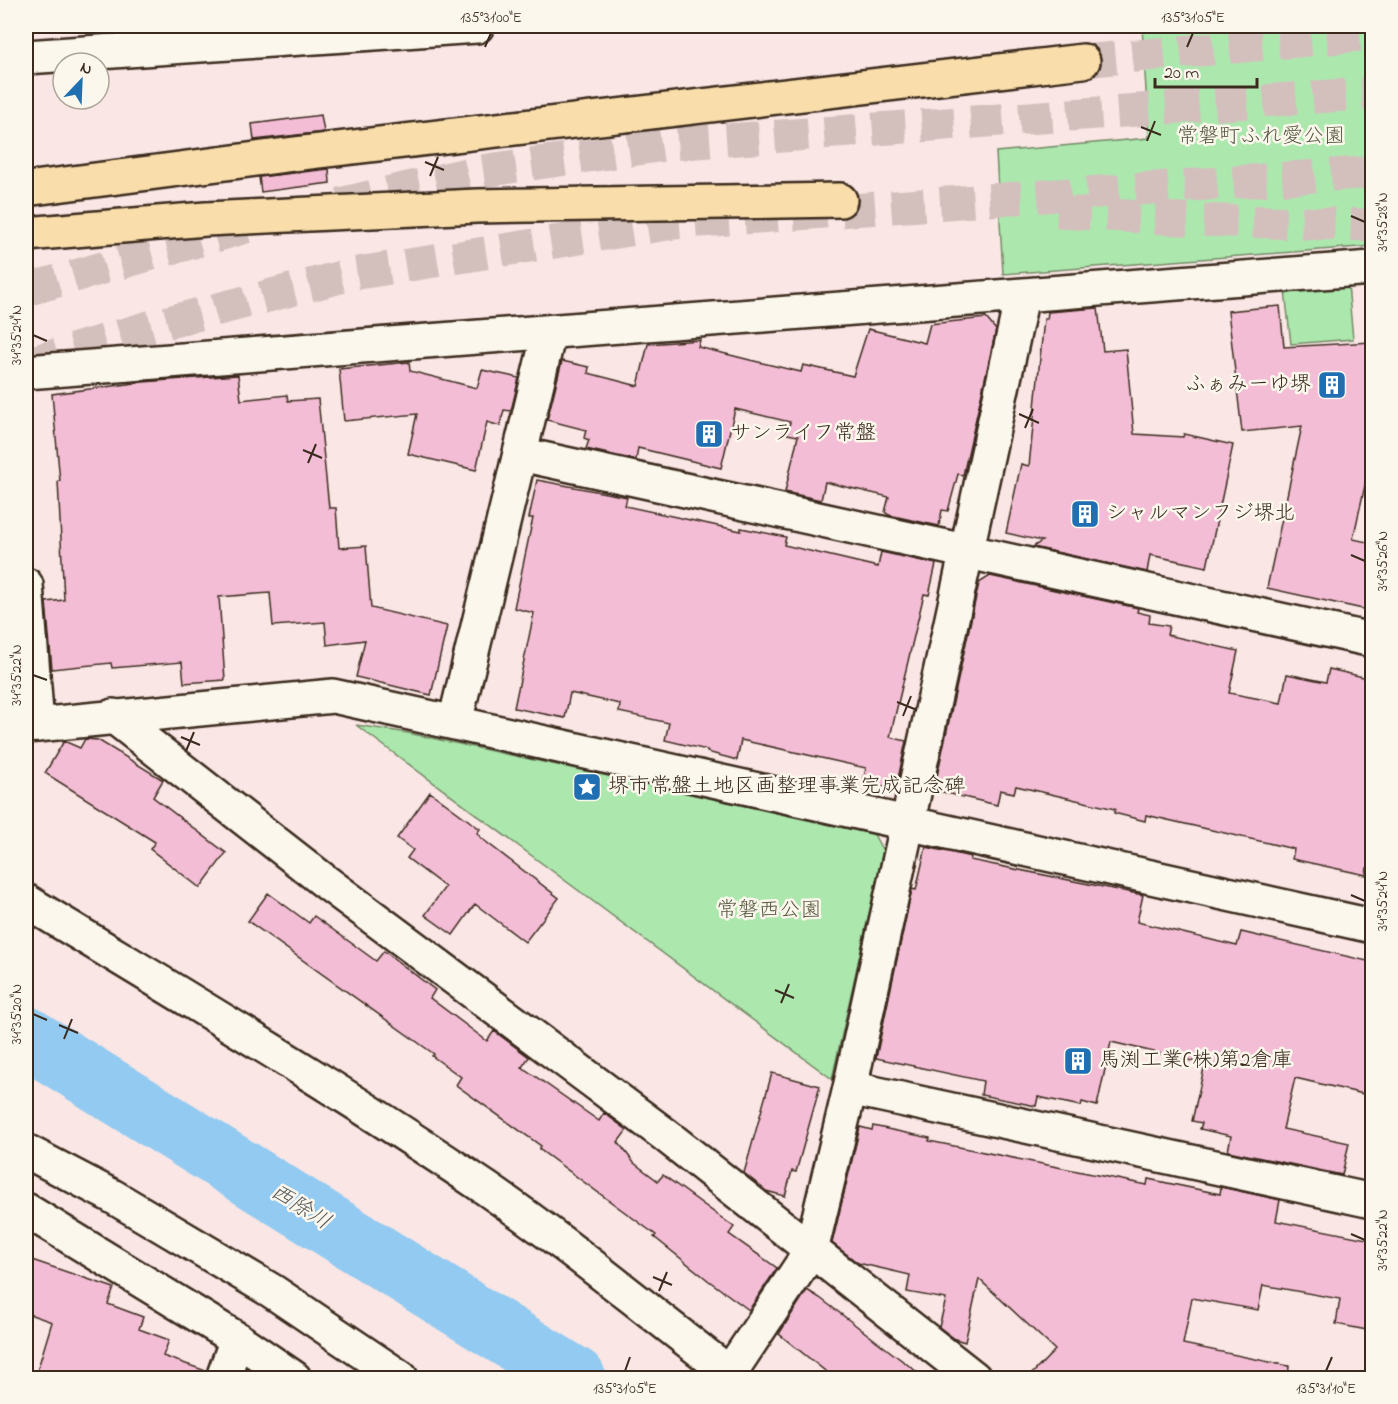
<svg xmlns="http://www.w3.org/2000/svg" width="1398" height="1404" viewBox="0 0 1398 1404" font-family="'Indie Flower','Klee One',sans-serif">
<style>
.green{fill:#ace8ae;stroke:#748966;stroke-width:1.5}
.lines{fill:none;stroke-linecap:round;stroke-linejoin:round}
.river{stroke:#92caf1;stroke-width:62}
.building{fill:#f4bdd6;stroke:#3b2a1e;stroke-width:1.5}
.highway-tunnel{stroke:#d3c0bd;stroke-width:33;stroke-dasharray:33 16;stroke-linecap:butt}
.street-casing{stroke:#3b2a1e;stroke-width:38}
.secondary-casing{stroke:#3b2a1e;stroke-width:38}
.highway-casing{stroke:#3b2a1e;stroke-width:38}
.street{stroke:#fbf7ec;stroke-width:33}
.secondary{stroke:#fbf7ec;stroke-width:33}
.highway{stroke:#f9deab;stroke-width:33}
.ticks{fill:none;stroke:#3b2a1e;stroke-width:2}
.labels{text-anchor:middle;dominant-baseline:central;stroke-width:5;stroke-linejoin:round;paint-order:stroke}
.park-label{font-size:21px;fill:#575a42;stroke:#fbf7ec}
.poi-label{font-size:21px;fill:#3b2a1e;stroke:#fbf7ec;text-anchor:start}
.water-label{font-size:22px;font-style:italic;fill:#555a5d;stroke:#fbf7ec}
.neatline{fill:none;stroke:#3b2a1e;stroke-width:2}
.ticks-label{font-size:15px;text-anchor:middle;fill:#3b2a1e}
</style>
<rect width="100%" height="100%" fill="#f9e6e5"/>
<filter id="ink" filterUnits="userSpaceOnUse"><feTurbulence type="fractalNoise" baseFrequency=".0167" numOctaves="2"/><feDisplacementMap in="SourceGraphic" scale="12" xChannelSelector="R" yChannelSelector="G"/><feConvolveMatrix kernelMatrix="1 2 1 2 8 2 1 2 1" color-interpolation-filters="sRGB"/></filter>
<g filter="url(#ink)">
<path class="green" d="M1142,26H1372V246L1003,274L996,152L1149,138Z
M1348,285L1353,339L1291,344L1285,291Z
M356,725L408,733L873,833L883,851L832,1079Z"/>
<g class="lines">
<path class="river" d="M26,1037L575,1378"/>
</g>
<path class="building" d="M321,115L324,132L254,140L252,124Z
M329,169L330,183L261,192L259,177Z
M1280,306L1284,347L1372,342V473L1368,472L1353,539L1372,543V611L1267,588L1302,426L1242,432L1228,311Z
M1098,308L1103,351L1126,349L1134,434L1183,437L1184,434L1233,445L1207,567L1150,555L1147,572L1033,547L1042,541L1006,533L1021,464L1029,466L1044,319H1047L1048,312Z
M986,318L996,330L977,414L963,475L958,474L948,511L942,510L939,526L889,515L885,512L889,497L825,482L821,500L785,492L798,436L787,434L790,422L735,409L721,468L638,448L636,460L586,449L589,440L584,438L586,430L547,420L562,361L589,367L588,373L638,386L648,344L700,340L698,347L750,360L801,372L803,365L853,376L868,329L925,343L930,324Z
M409,362L410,371L477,388L482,370L519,378L511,411L504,410L500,426L487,422L476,470L408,454L417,414L344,421L339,369Z
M238,375L241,400L287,395L288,401L318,399L329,508H336L339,548L366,546L371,608L447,626L431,695L356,677L365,640L327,645L325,622L273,626L270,593L219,597L225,680L184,683L182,662L112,668L111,663L52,669L46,602L64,600L58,481H60L52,394L143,382Z
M537,480L627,497L625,506L741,531V528L786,537L784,545L878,567L881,552L936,564L929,595L924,594L890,737L906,741L897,784L890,788L863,782L866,768L741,740L737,760L707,752V750L665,740L669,723L619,712L620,704L570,693L565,718L514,708L534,613L514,608L533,518H529Z
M990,576L1138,608L1137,612L1150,615L1149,623L1169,626L1167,635L1238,651L1229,693L1281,703L1287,674L1326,682L1329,669L1372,679V869L1367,868L1366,875L1292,859L1294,849L1146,815L1145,821L1114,813L1115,809L1016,786L1014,793L1000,790L997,805L934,790L979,583Z
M85,739L98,740L163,780L153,797L226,853L200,888L150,849L155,842L45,773L64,741L80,748Z
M430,792L480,829L477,833L481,838L559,898L525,942L475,904L453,935L425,915L445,887L407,858L413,850L397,838Z
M926,847L971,857L970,860L1143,895L1137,922L1237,946L1241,932L1372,962V1096L1295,1078L1283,1129L1349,1143L1342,1175L1228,1151L1231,1136L1200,1129L1202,1123L1192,1121L1205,1064L1111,1042L1097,1106L1082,1102L1081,1106L1038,1097L1036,1106L981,1095L983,1081L876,1058L912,889L916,890Z
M268,893L309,923L314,916L376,961L384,951L435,990L430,998L487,1041L494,1031L529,1057L522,1067L599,1121L604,1113L627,1130L618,1142L634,1163L658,1181L663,1175L734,1227L729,1234L777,1268L749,1310L709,1281L654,1237L656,1235L539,1149L541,1146L456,1085L461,1077L432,1056L434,1054L248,921Z
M772,1073L820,1086L796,1172L792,1171L785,1196L766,1191L744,1173Z
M873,1126L930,1138L929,1141L1147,1185L1148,1179L1220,1194L1221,1187L1280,1200L1276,1221L1372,1240V1331L1336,1324L1340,1299L1263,1285L1258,1310L1192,1298L1183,1344L1289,1366L1288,1378H1028L1055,1350L979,1279L965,1342L955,1339L939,1327L946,1299L907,1292L910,1275L858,1263L832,1243L860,1127L872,1130Z
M26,1258L114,1288L108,1304L143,1317L139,1329L169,1340L163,1356L206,1371L205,1378H35L52,1322L26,1313Z
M807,1290L820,1298L925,1378H834L779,1334Z"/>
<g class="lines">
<path class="highway-tunnel" d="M1083,61L1372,34
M340,204L475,172L671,144L1372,93
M1057,212L1196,220L1372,225
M26,290L260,223
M26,364L146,328L352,274L674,223L1372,172"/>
<g class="street-casing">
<path id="street" d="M26,57L477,26
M26,372L1372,268
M520,454L1372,640
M26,585L37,725
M113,716L327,883L664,1134L974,1378
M455,722L549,333
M850,1088L1372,1201
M26,1210L237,1339L294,1378
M729,1374L811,1251L850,1088L1022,296
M223,1378L237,1339"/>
</g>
<g class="secondary-casing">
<path id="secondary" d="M26,726L333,696L1372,926
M26,901C180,995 337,1087 487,1189C573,1248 653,1315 736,1378
M26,1151L112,1196L272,1291L401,1378"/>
</g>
<g class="highway-casing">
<path id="highway" d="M26,189L294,154L1083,61
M26,234L206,219L477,206L840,200"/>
</g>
<use href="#street" class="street"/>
<use href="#secondary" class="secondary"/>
<use href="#highway" class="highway"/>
</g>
</g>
<path class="ticks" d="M485,47L491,33M1187,47L1193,33M1141,127L1161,135M1147,141L1155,121M425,162L444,170M430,176L438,157M1351,216L1365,222M33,335L47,341M1019,414L1039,423M1025,428L1033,409M303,450L322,458M308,463L316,444M1351,555L1365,561M33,675L47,680M897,702L917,710M903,716L911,696M181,737L200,745M186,751L194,732M1351,895L1365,901M775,990L794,998M781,1003L789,984M33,1014L47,1020M59,1025L78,1033M64,1039L72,1019M1351,1234L1365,1240M653,1277L672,1285M659,1291L667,1272M625,1371L630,1357M1326,1371L1332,1357"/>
<defs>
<g id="building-square" transform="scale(1.5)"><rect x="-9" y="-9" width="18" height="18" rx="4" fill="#1f6fb2" stroke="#fbf7ec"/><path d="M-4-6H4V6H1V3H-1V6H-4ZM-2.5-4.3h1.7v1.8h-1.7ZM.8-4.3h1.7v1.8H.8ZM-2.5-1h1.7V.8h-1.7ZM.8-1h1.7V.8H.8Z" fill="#fff"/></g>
<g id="sight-square" transform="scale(1.5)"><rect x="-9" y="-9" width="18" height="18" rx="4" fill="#1f6fb2" stroke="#fbf7ec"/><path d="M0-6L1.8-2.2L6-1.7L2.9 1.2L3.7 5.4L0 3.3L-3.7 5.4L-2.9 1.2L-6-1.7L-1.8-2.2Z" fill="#fff"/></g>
</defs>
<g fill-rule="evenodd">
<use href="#building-square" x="1332" y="385"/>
<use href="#building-square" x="709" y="434"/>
<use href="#building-square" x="1085" y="514"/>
<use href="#sight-square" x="587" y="787"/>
<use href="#building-square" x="1078" y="1061"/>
</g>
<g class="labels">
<g class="park-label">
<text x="1261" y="137">常磐町ふれ愛公園</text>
<text x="769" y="911">常磐西公園</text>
</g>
<g class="poi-label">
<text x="1311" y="385" text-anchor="end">ふぁみーゆ堺</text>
<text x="730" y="434">サンライフ常盤</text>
<text x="1106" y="514">シャルマンフジ堺北</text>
<text x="608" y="787">堺市常盤土地区画整理事業完成記念碑</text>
<text x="1099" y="1061">馬渕工業(株)第2倉庫</text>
</g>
<g class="water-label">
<text transform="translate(300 1208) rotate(32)">西除川</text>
</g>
</g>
<rect width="1398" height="1404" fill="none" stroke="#fbf7ec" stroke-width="66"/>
<g transform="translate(81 81) rotate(23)"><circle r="28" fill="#fbf7ec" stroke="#aea59a" stroke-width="1.5"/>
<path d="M0-4.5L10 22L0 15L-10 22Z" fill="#1f6fb2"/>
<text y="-9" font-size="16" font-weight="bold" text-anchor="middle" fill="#3b2a1e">N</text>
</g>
<path d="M1155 78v9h102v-9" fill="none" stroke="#3b2a1e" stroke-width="3"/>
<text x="1164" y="78" font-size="18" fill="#3b2a1e" stroke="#fbf7ec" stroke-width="4.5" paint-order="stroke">20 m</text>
<rect x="33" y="33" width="1332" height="1338" class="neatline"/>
<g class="ticks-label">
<text x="491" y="22">135°31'00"E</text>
<text x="1193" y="22">135°31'05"E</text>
<text transform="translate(1382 222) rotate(-90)" y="5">34°35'28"N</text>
<text transform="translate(16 335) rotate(-90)" y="5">34°35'24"N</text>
<text transform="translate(1382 561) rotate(-90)" y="5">34°35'26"N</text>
<text transform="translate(16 675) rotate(-90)" y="5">34°35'22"N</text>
<text transform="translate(1382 901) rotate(-90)" y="5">34°35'24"N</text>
<text transform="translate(16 1014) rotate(-90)" y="5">34°35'20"N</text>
<text transform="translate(1382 1240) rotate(-90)" y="5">34°35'22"N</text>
<text x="625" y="1393">135°31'05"E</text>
<text x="1326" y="1393">135°31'10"E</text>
</g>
</svg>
